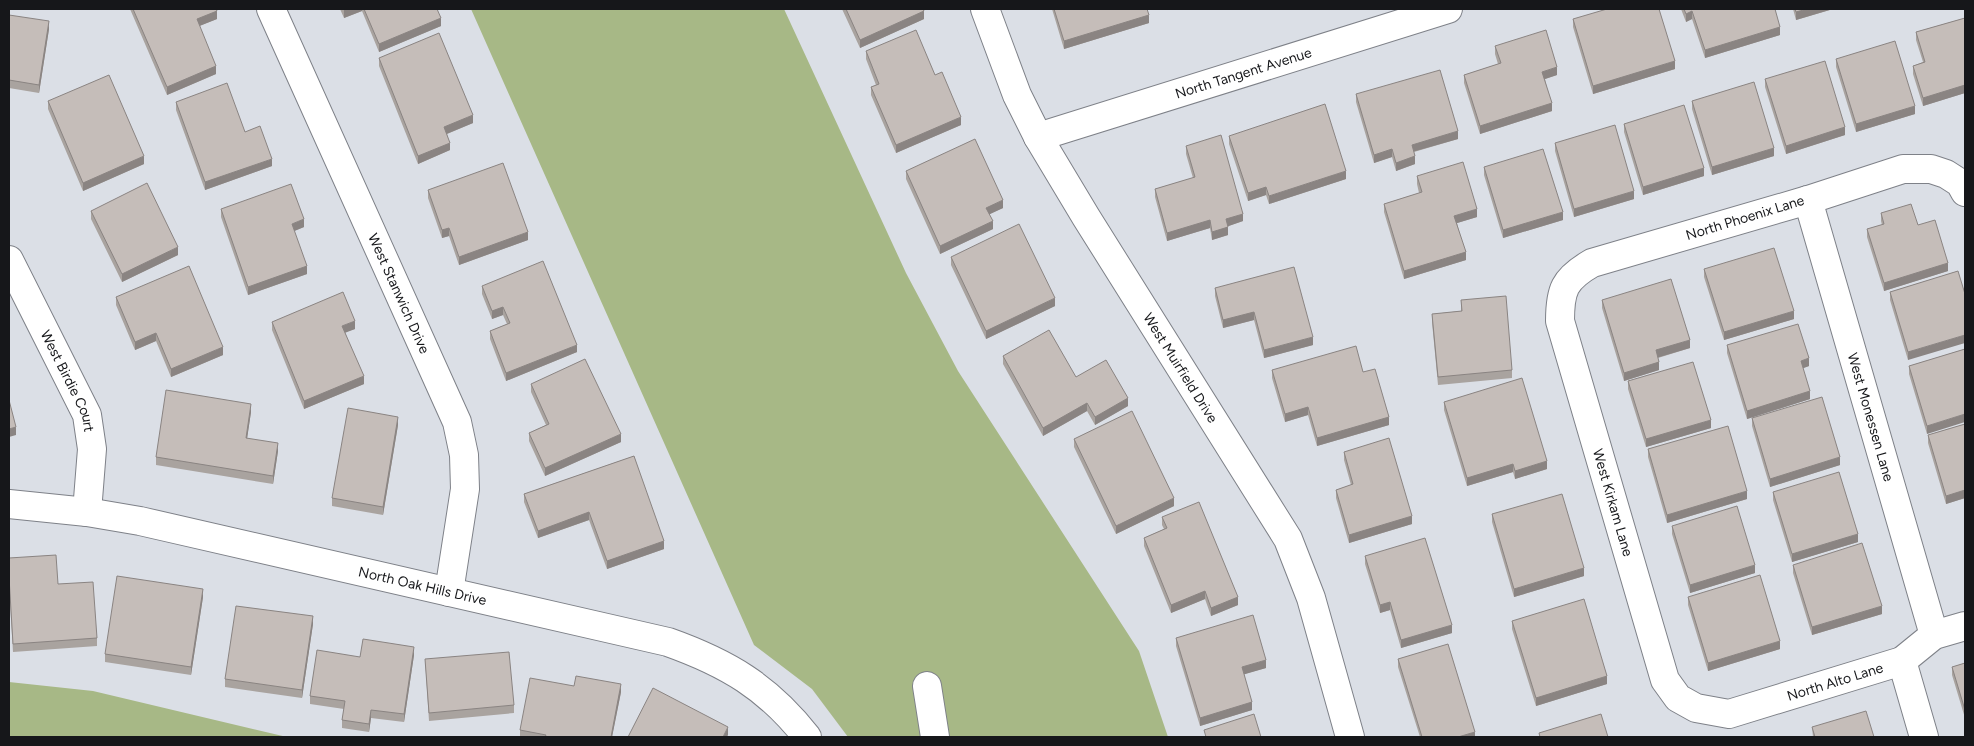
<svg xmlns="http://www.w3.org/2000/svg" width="1974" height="746" viewBox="0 0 1974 746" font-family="Figtree,sans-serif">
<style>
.green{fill:#a7b886}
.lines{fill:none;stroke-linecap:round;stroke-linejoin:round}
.minor-casing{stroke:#7e8188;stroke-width:30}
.minor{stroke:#fff;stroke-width:28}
.wall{fill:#a9a39f}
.shaded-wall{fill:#8a8482}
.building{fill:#c5bdb9;stroke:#8a8482}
.labels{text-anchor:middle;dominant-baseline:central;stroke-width:5;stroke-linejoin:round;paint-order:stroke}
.street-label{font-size:14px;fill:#16171a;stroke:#fff}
</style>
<rect width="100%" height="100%" fill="#dbdfe6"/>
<path class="green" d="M471,9H784L906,273L958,371L1139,651L1168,737H848L812,689L754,645Z
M9,682L93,691L287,737H9Z"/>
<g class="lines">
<g class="minor-casing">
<g id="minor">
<path id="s1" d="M271,9L457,422L464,455L465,489L449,592"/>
<path id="s2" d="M985,9L1017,95L1038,137L1086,217L1288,539L1311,598L1350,737"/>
<path id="s3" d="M1038,137L1448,9"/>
<path id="s4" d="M1965,192L1960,183L1946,174L1931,169H1903L1808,200L1592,263C1564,279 1560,290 1560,321L1665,680L1678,698L1696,708L1729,714L1902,661L1934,635L1965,626"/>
<path id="s5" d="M1808,200L1934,635"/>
<path id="s6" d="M9,260L87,415L92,449L87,512"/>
<path id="s7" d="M9,504L87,512L140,521L668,642C727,663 768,687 807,737"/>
<path d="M1902,661L1924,737"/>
<path d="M927,686L935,737"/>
</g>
</g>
<use href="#minor" class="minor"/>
</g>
<path class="wall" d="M130,9H216L217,19L199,26L216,74L167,95Z
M340,9H437L441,26L379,52L362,11L344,18Z
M842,9H923L924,19L860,48Z
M1052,9H1147L1149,23L1064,49Z
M1681,9H1775L1780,35L1705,58L1692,19L1686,22Z
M1793,9H1833L1796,20Z
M9,15L49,29L39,93L9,88Z
M1965,18V93L1923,106L1913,74V66L1923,62L1916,40V32Z
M1573,19L1675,69L1593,94L1573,27Z
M1495,46L1557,75L1545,79L1552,111L1480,134L1464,83V75L1498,64L1495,54Z
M866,51L935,75L961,125L896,153L871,95V87L876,85L866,59Z
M379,58L473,123L447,134L450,150L418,164L379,66Z
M1836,59L1915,114L1856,132L1836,67Z
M1765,79L1845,135L1786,154L1765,87Z
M1356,94L1458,139L1414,152L1415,164L1396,171L1392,157L1374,163L1356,102Z
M48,101L144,164L83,191L48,109Z
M1692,101L1774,156L1712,175L1692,109Z
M176,102L245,132L272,166L205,190L176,110Z
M1624,124L1704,176L1643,195L1624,132Z
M1229,136L1346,179L1269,204L1266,195L1248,201L1229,144Z
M1555,143L1634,199L1574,217L1555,151Z
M1186,146L1243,221L1228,226V235L1212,240L1210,228L1167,241L1155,197V189L1193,178L1186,154Z
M1484,167L1563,220L1503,238L1484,175Z
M906,171L1003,208L989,214L993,229L940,254L906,179Z
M1417,176L1477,217L1457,223L1466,260L1404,279L1384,212V204L1419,193L1417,184Z
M428,190L528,240L459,265L449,236L442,238L428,198Z
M221,209L304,227L294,231L307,274L248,295L221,217Z
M91,211L178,255L122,282L91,219Z
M1881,213L1918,225L1948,271L1884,291L1867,237V229L1882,225L1881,221Z
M951,257L1055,306L986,339L951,265Z
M1704,269L1794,319L1724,340L1704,277Z
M1958,271L1908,360L1890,300V292Z
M482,286L577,352L506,381L490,339V331L507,324L503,315L492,319L482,294Z
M1215,288L1313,345L1264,358L1254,320L1223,328L1215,296Z
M116,297L223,355L171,377L156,341L135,350L116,305Z
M1461,300L1512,370V378L1438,385L1432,322V314L1461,311Z
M1602,300L1690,348L1658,358L1659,370L1624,381L1602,308Z
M272,322L355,329L345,332L364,384L304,409L272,330Z
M1727,345L1809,366L1803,368L1810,399L1747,419L1727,353Z
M1965,349L1927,434L1909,374V366Z
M1003,356L1076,377L1128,406L1095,425L1087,411L1043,436L1003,364Z
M1272,370L1363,372L1389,425L1317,446L1308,415L1285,422L1272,378Z
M1628,381L1711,428L1646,447L1628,389Z
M531,384L621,442L545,476L529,441V433L546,425L531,392Z
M1444,402L1547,469L1515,479L1513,472L1467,486L1444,410Z
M251,412L247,438L278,451L273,484L156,465V457Z
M1752,418L1840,465L1770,487L1752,426Z
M1965,424V498L1946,504L1928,443V435Z
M398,425L383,515L332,506V498Z
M1074,439L1174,506L1116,534L1074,447Z
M1648,449L1747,499L1667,523L1648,457Z
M1344,452L1412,524L1349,543L1336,498V490L1351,485L1344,460Z
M634,456L664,549L607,569L589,520L538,538L524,502V494Z
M1773,492L1858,542L1792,562L1773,500Z
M1492,514L1584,576L1514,597L1492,522Z
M1162,517L1238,605L1211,616L1205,599L1171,613L1144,546V538L1164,529L1162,525Z
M1672,526L1755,573L1690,593L1672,534Z
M1365,556L1452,633L1401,648L1390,610L1380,613L1365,564Z
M9,558L58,584L97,638V646L13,652L9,585Z
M1793,565L1882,614L1812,635L1793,573Z
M203,597L191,675L105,662V654Z
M1688,597L1780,649L1708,671L1688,605Z
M1512,621L1607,684L1536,706L1512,629Z
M313,624L302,698L225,687V679Z
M1176,638L1266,668L1244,674L1252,710L1200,726L1176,646Z
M414,655L404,722L371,718L369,732L342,728V720L344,709L310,704V696L360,657Z
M425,659L514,705V713L429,721Z
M1398,659L1475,737H1420L1398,667Z
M1965,663V718L1952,675V667Z
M574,686L621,692L612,737H520V730Z
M1812,727L1874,737H1813Z"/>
<path class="shaded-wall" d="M348,9H362V11L344,18V10Z
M1807,9H1833L1796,20V12Z
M217,11V19L197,27V19Z
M924,11V19L860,48V40Z
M1692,11V19L1686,22V14Z
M1149,15V23L1064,49V41Z
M441,18V26L379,52V44Z
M49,21V29L39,93V85Z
M1780,27V35L1705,58V50Z
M1675,61V69L1593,94V86Z
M216,66V74L167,95V87Z
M1557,67V75L1542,80V72Z
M1965,85V93L1923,106V98Z
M1552,103V111L1480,134V126Z
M1915,106V114L1856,132V124Z
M473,115V123L444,135V127Z
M961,117V125L896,153V145Z
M1845,127V135L1786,154V146Z
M1458,131V139L1412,152V145Z
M450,143V150L418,164V156Z
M1774,148V156L1712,175V167Z
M1392,149V157L1374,163V155Z
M144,156V164L83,191V183Z
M1415,156V164L1396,171V163Z
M272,159V166L205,190V182Z
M1704,168V176L1643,195V187Z
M1346,171V179L1269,204V196Z
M1266,187V195L1248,201V193Z
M1634,191V199L1574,217V209Z
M1003,200V208L986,216V208Z
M1477,209V217L1454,224V216Z
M1563,212V220L1503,238V230Z
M1243,214V221L1226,227V219Z
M304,219V227L292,232V224Z
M1210,220V228L1167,241V233Z
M993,221V229L940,254V246Z
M1228,227V235L1212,240V232Z
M449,228V236L442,238V230Z
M528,232V240L459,265V257Z
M178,247V255L122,282V274Z
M1466,252V260L1404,279V271Z
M1948,263V271L1884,291V283Z
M307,266V274L248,295V287Z
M1055,298V306L986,339V331Z
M503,307V315L492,319V311Z
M1794,311V319L1724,340V332Z
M1254,312V320L1223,328V320Z
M355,321V329L342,334V326Z
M156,333V341L135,350V342Z
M1965,335V343L1908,360V352Z
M1313,337V345L1264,358V350Z
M1690,340V348L1656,358V350Z
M577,345V352L506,381V373Z
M223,347V355L171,377V369Z
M1809,358V366L1801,369V361Z
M1659,362V370L1624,381V373Z
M364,376V384L304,409V401Z
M1810,391V399L1747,419V411Z
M1128,398V406L1095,425V417Z
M1087,403V411L1043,436V428Z
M251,404V412L246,446V438Z
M1308,407V415L1285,422V414Z
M1965,414V422L1927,434V426Z
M398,417V425L383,515V507Z
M1389,417V425L1317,446V438Z
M1711,420V428L1646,447V439Z
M16,427V435L9,437V429Z
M621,434V442L545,476V468Z
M278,443V451L273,484V476Z
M1840,457V465L1770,487V479Z
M1547,461V469L1515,479V471Z
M1513,464V472L1467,486V478Z
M1965,490V498L1946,504V496Z
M1747,491V499L1667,523V515Z
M1174,498V506L1116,534V526Z
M589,512V520L538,538V531Z
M1412,516V524L1349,543V535Z
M1858,534V542L1792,562V554Z
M664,541V549L607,569V561Z
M1755,565V573L1690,593V585Z
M1584,568V576L1514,597V589Z
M203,589V597L191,675V667Z
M1205,591V599L1171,613V605Z
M1238,597V605L1211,616V608Z
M1390,602V610L1380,613V605Z
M1882,606V614L1812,635V627Z
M313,616V624L302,698V690Z
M1452,625V633L1401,648V640Z
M1780,641V649L1708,671V663Z
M414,647V655L404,722V714Z
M1266,660V668L1242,675V667Z
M1607,676V684L1536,706V698Z
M621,684V692L612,737H611Z
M1252,702V710L1200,726V718Z
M371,710V718L369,732V724Z
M728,727V735L727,737H723Z
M1475,732V737H1458Z"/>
<path class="building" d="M133,9H216L217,11L197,19L216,66L167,87Z
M364,9H437L441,18L379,44Z
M846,9H923L924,11L860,40Z
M1054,9H1147L1149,15L1064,41Z
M1607,9H1659L1675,61L1593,86L1573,19Z
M1684,9H1775L1780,27L1705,50L1692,11L1686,14Z
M1795,9H1807L1796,12Z
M9,15L49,21L39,85L9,80Z
M1965,18V85L1923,98L1913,66L1925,62L1916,32Z
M916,30L935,75L942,72L961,117L896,145L871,87L879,84L866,51Z
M1546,30L1557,67L1542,72L1552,103L1480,126L1464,75L1501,63L1495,46Z
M439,33L473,115L444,127L450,143L418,156L379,58Z
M1895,41L1915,106L1856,124L1836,59Z
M1825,61L1845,127L1786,146L1765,79Z
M1440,70L1458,131L1412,145L1415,156L1396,163L1392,149L1374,155L1356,94Z
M109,75L144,156L83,183L48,101Z
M1754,82L1774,148L1712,167L1692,101Z
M227,83L245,132L260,126L272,159L205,182L176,102Z
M1325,104L1346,171L1269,196L1266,187L1248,193L1229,136Z
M1684,105L1704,168L1643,187L1624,124Z
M1615,125L1634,191L1574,209L1555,143Z
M1221,135L1243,214L1226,219L1228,227L1212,232L1210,220L1167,233L1155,189L1195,177L1186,146Z
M975,139L1003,200L986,208L993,221L940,246L906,171Z
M1543,149L1563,212L1503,230L1484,167Z
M1463,162L1477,209L1454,216L1466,252L1404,271L1384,204L1422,192L1417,176Z
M503,163L528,232L459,257L449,228L442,230L428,190Z
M147,183L178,247L122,274L91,211Z
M291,184L304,219L292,224L307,266L248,287L221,209Z
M1911,204L1918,225L1935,220L1948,263L1884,283L1867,229L1884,224L1881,213Z
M1019,224L1055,298L986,331L951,257Z
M1774,248L1794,311L1724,332L1704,269Z
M543,261L577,345L506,373L490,331L510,323L503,307L492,311L482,286Z
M189,266L223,347L171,369L156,333L135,342L116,297Z
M1294,267L1313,337L1264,350L1254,312L1223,320L1215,288Z
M1958,271L1965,294V335L1908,352L1890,292Z
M1671,279L1690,340L1656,350L1659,362L1624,373L1602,300Z
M343,292L355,321L342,326L364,376L304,401L272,322Z
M1506,296L1512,370L1438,377L1432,314L1462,311L1461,300Z
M1798,324L1809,358L1801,361L1810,391L1747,411L1727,345Z
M1049,330L1076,377L1106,360L1128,398L1095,417L1087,403L1043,428L1003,356Z
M1356,346L1363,372L1375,369L1389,417L1317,438L1308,407L1285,414L1272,370Z
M1965,349V414L1927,426L1909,366Z
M585,359L621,434L545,468L529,433L549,424L531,384Z
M1693,362L1711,420L1646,439L1628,381Z
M1522,378L1547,461L1515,471L1513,464L1467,478L1444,402Z
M166,390L251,404L246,438L278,443L273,476L156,457Z
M1822,397L1840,457L1770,479L1752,418Z
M9,400L16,427L9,429Z
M348,408L398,417L383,507L332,498Z
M1132,411L1174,498L1116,526L1074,439Z
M1965,424V490L1946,496L1928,435Z
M1728,426L1747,491L1667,515L1648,449Z
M1389,438L1412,516L1349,535L1336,490L1353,484L1344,452Z
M634,456L664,541L607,561L589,512L538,531L524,494Z
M1839,472L1858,534L1792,554L1773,492Z
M1562,494L1584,568L1514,589L1492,514Z
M1199,502L1238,597L1211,608L1205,591L1171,605L1144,538L1167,528L1162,517Z
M1737,506L1755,565L1690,585L1672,526Z
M1425,538L1452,625L1401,640L1390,602L1380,605L1365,556Z
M1862,543L1882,606L1812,627L1793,565Z
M56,555L58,584L93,582L97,638L13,644L9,577V558Z
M1760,575L1780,641L1708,663L1688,597Z
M117,576L203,589L191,667L105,654Z
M1584,599L1607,676L1536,698L1512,621Z
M236,606L313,616L302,690L225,679Z
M1253,615L1266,660L1242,667L1252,702L1200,718L1176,638Z
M363,639L414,647L404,714L371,710L369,724L342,720L345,701L310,696L317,650L360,657Z
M1448,644L1475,732L1458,737H1422L1398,659Z
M509,652L514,705L429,713L425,659Z
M1965,663V710L1952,667Z
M576,676L621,684L611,737H545L546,735L520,730L530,678L574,686Z
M653,688L728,727L723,737H628Z
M1866,711L1874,737H1815L1812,727Z
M1254,714L1261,737H1206L1204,730Z
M1601,714L1608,737H1540L1539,733Z"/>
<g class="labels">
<g class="street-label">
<text stroke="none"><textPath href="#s3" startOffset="215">North Tangent Avenue</textPath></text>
<text transform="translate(1745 218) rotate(-17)">North Phoenix Lane</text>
<text stroke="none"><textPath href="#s1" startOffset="312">West Stanwich Drive</textPath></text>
<text stroke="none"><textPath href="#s2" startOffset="410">West Muirfield Drive</textPath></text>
<text stroke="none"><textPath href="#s6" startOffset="135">West Birdie Court</textPath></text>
<text stroke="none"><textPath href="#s5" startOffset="226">West Monessen Lane</textPath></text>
<text stroke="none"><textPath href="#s4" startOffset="656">West Kirkam Lane</textPath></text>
<text stroke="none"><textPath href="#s7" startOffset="422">North Oak Hills Drive</textPath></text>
<text stroke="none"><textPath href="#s4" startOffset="1028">North Alto Lane</textPath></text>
</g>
</g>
<rect width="1974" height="746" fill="none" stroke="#16171a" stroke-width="20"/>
</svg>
